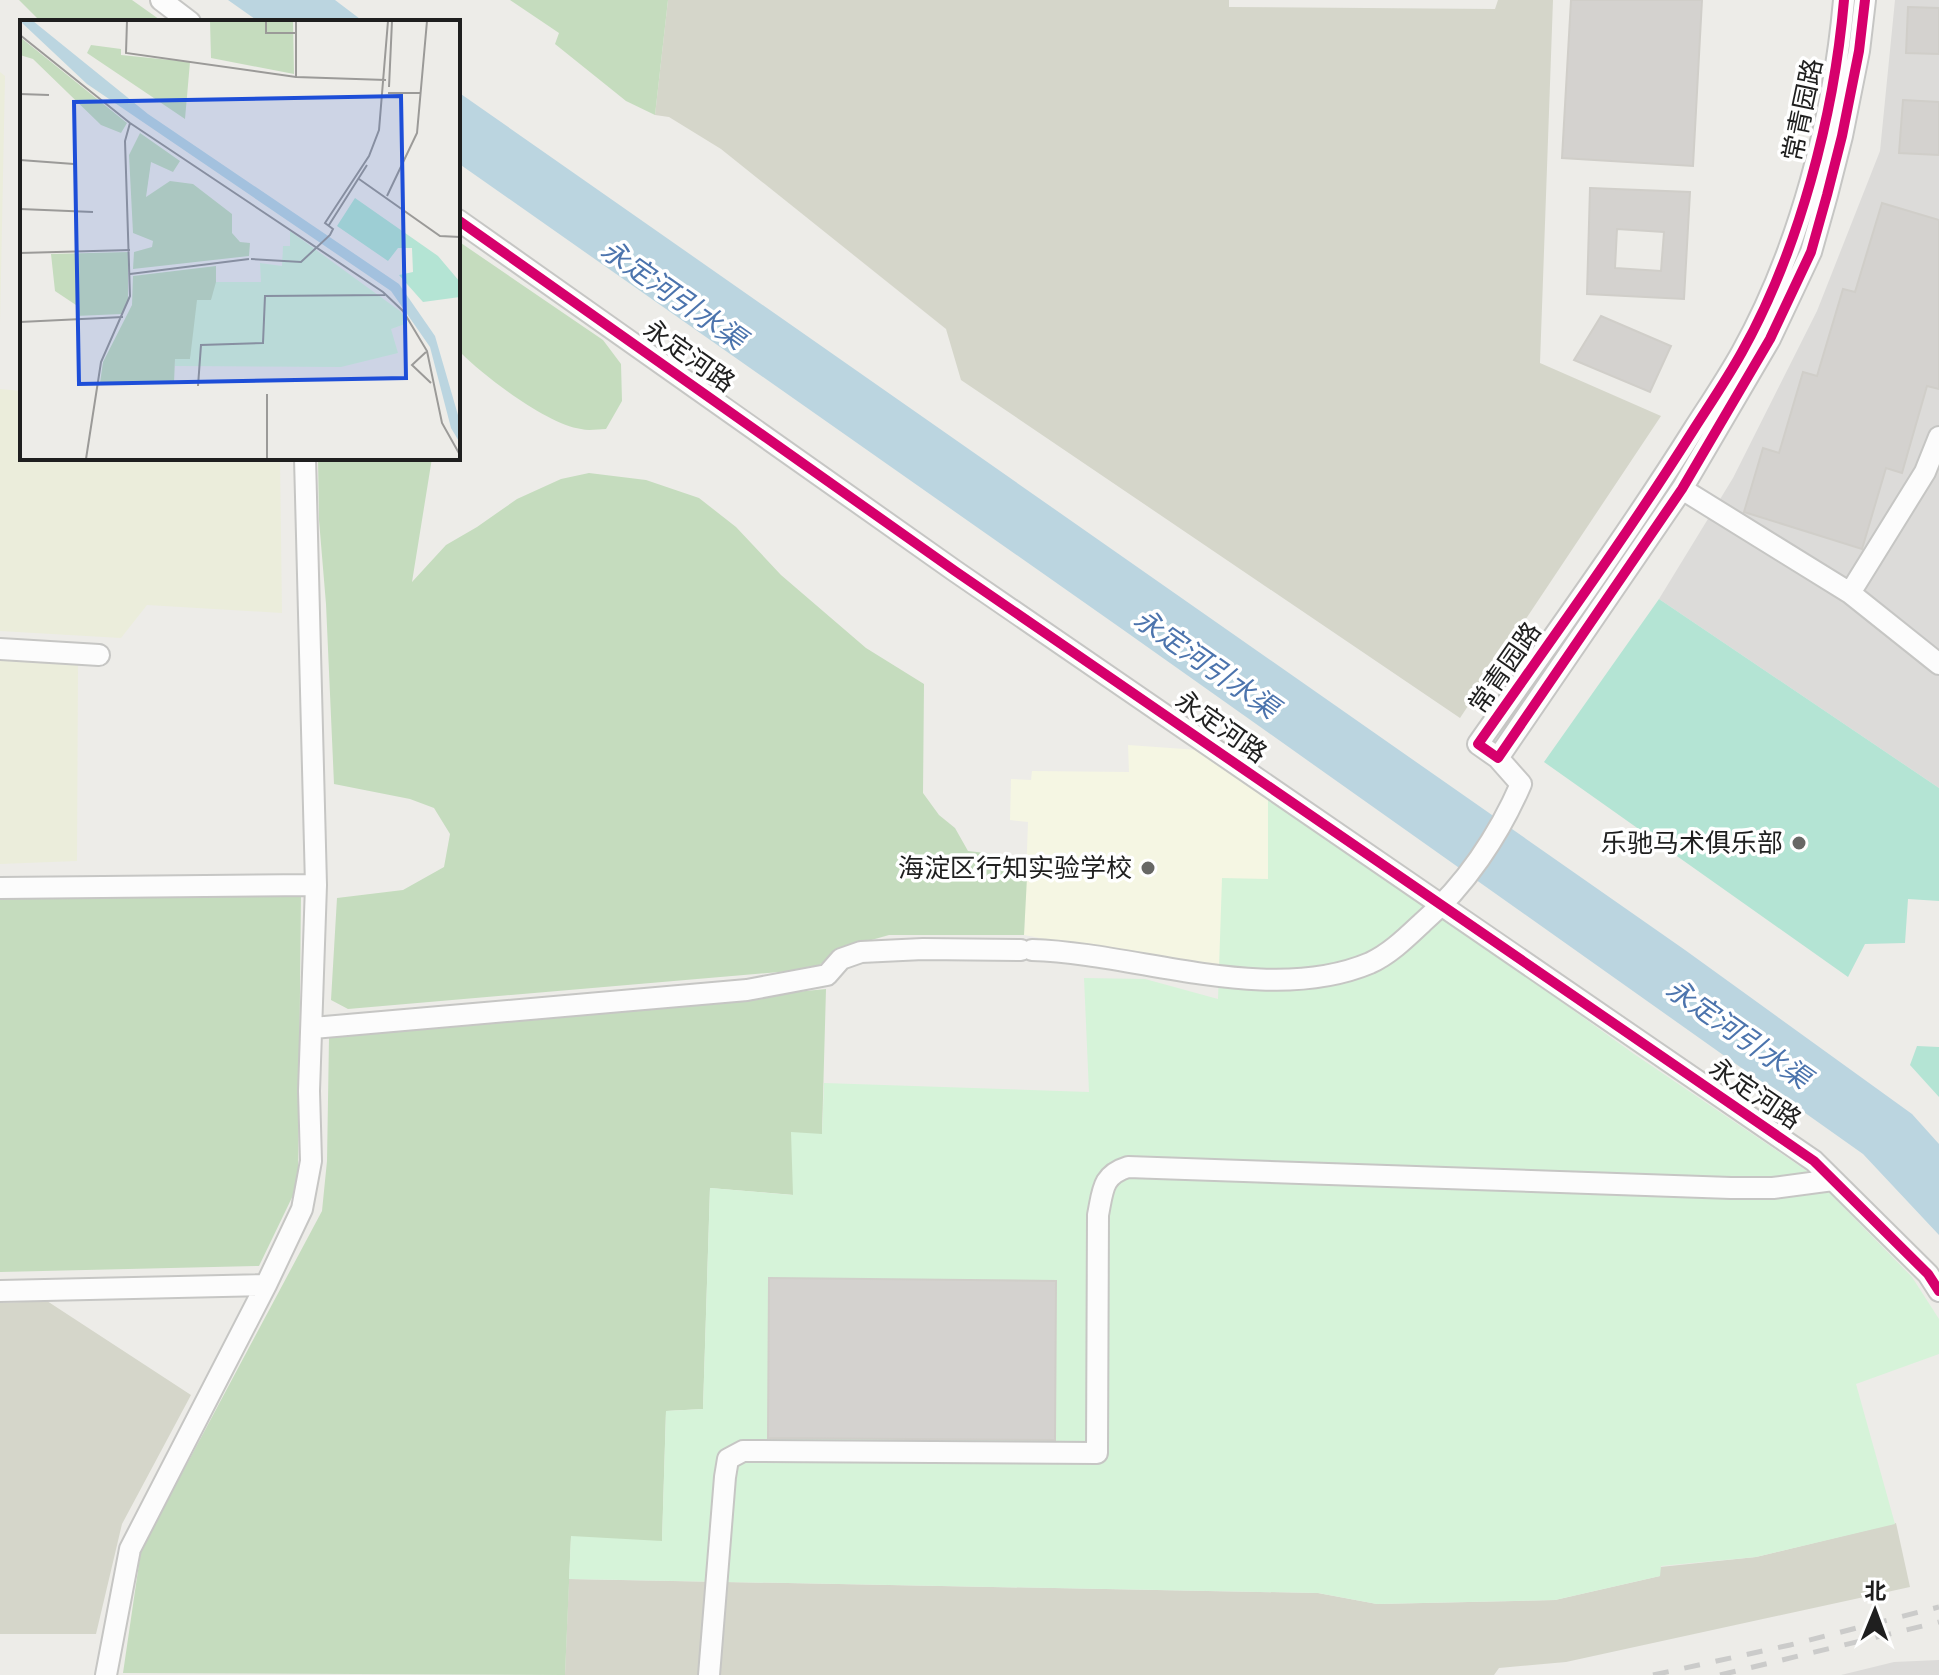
<svg xmlns="http://www.w3.org/2000/svg" width="1939" height="1675" viewBox="0 0 1939 1675" font-family="'Nunito Sans','Noto Sans SC',sans-serif">
<style>
.residential{fill:#dcdbd9}
.education{fill:#f5f6e3}
.construction{fill:#d5d6ca}
.farmland{fill:#ebeddb}
.forest{fill:#c5dcbe}
.park{fill:#d6f3d9}
.pitch{fill:#b4e4d4}
.water{fill:#bbd5e0}
.building{fill:#d4d2cf;stroke:#d0cec9;stroke-width:2;fill-rule:evenodd}
.lines{fill:none;stroke-linecap:round;stroke-linejoin:round}
.minor-casing{stroke:#c6c6c4;stroke-width:24}
.minor{stroke:#fcfcfc;stroke-width:20}
.rail{stroke:#cbcbca;stroke-width:5;stroke-dasharray:16 16;stroke-linecap:butt}
.cycleway-casing{stroke:#fff;stroke-width:15}
.cycleway{stroke:#d6006c;stroke-width:10}
.poi-dot{fill:#676765;stroke:#fff;stroke-width:3}
.labels{text-anchor:middle;dominant-baseline:central;stroke-width:7;stroke-linejoin:round;paint-order:stroke}
.street-label{font-size:26px;fill:#1f1f1f;stroke:#fff}
.poi-label{font-size:26px;fill:#1f1f1f;stroke:#fff;text-anchor:end}
.water-label{font-size:28px;font-style:italic;fill:#4c74ad;stroke:#fff}
.inset-road{fill:none;stroke:#9b9a98;stroke-width:2}
.view{fill:#1d4ed8;fill-opacity:0.15;stroke:#1d4ed8;stroke-width:4}
.inset-edge{fill:none;stroke:#1f1f1f;stroke-width:4}
</style>
<rect width="100%" height="100%" fill="#edece8"/>
<path class="residential" d="M1895,0H1939V788L1659,599L1733,478L1817,311L1880,151Z
M1939,1660V1675H1841L1894,1662Z"/>
<path class="education" d="M1128,745L1212,751L1268,791V880L1221,972L1024,935L1028,822L1010,820L1011,779L1031,780L1032,771L1129,772Z"/>
<path class="construction" d="M668,0H1229V7L1495,9L1498,0H1553L1540,363L1661,416L1460,718L961,380L946,329L721,149L669,117L655,115Z
M47,1301L191,1395L122,1524L96,1634H0V1303Z
M1896,1523L1910,1587L1566,1662L1499,1668L1494,1675H565L569,1579L1318,1593L1377,1604L1555,1600L1660,1576V1567L1756,1557Z"/>
<path class="farmland" d="M0,72L5,76L0,326Z
M0,389L22,391V458H280L282,613L147,605L121,638L0,631Z
M0,657L78,663L77,861L0,864Z"/>
<path class="forest" d="M19,0H132L163,22H41Z
M510,0H668L655,115L626,101L555,44L559,33Z
M458,241L603,340L621,364L622,401L606,429C598,429 589,431 581,429C548,425 485,377 461,353L458,355Z
M318,458H432L412,582L446,545L477,527L517,499L561,479L589,473L646,480L699,498L736,527L781,575L866,648L924,684L923,793L939,815L955,828L968,851L1028,858L1024,935H889L840,949L814,969L348,1009L331,1000L337,898L403,890L444,867L450,834L434,808L410,799L334,784L326,604L319,520Z
M301,895L298,1185L259,1266L0,1272V899Z
M826,989L822,1134L794,1195L710,1188L703,1409L666,1411L662,1542L571,1537L565,1675L123,1673L141,1550L322,1211L327,1161L329,1038Z"/>
<path class="park" d="M1268,791L1634,1054L1810,1173L1912,1277L1939,1319V1354L1856,1384L1895,1524L1756,1557L1661,1566L1660,1576L1555,1600L1377,1604L1318,1593L569,1579L571,1536L662,1541L666,1411L703,1409L710,1188L793,1195L791,1132L822,1134L824,1083L1089,1092L1084,978L1145,979L1218,999L1222,878L1268,879Z"/>
<path class="pitch" d="M1659,599L1939,788V901L1908,899L1905,943L1865,944L1848,977L1544,762Z
M1917,1046L1939,1047V1097L1910,1065Z"/>
<path class="water" d="M228,0H335L364,22H259Z
M458,92L1685,950L1912,1114L1939,1144V1235L1863,1154L1122,629L458,163Z"/>
<path class="building" d="M1571,0H1702L1693,166L1562,158Z
M1908,7L1939,8V54L1906,53Z
M1903,100L1939,102V155L1899,153Z
M1590,188L1690,192L1684,299L1587,294ZM1617,229L1664,232L1661,271L1615,268Z
M1882,203L1939,220V389L1927,386L1902,473L1886,468L1862,549L1744,512L1763,448L1779,453L1803,372L1817,376L1843,289L1855,292Z
M1601,316L1671,346L1650,392L1574,360Z
M769,1278L1056,1281L1055,1440L768,1438Z"/>
<g class="lines">
<g class="minor-casing">
<path id="minor" d="M161,0L190,22
M458,220L955,571L1814,1161L1928,1274L1939,1291
M1682,489L1850,593L1939,664
M1850,593L1925,472L1939,437
M0,649L99,655
M1498,758L1682,489L1770,339L1811,252L1827,195L1842,136L1859,51L1865,0
M0,888L316,885
M1032,950C1138,953 1268,1006 1370,963C1390,954 1407,937 1423,922C1465,886 1499,835 1521,784L1498,758L1478,744C1551,640 1626,537 1694,429C1710,404 1727,379 1742,352C1799,250 1834,116 1844,0
M313,1028L747,990L827,975L841,959L861,952L923,949L1021,950
M0,1291L266,1285
M106,1675L130,1549L266,1285L302,1209L311,1161L309,1091L316,885L305,458
M709,1675L725,1477L728,1459L743,1451L1097,1453L1098,1215C1103,1190 1102,1175 1128,1167L1731,1188H1773L1833,1180"/>
</g>
<use href="#minor" class="minor"/>
<path class="rail" d="M1653,1675L1790,1645L1939,1607
M1720,1675L1939,1622"/>
<g class="cycleway-casing">
<path id="cycleway" d="M1844,0C1834,116 1799,250 1742,352C1727,379 1710,404 1694,429C1626,537 1551,640 1478,744L1498,758L1682,489L1770,339L1811,252L1827,195L1842,136L1859,51L1865,0
M458,220L955,571L1814,1161L1928,1274L1939,1291"/>
</g>
<use href="#cycleway" class="cycleway"/>
</g>
<g class="poi-dot">
<circle cx="1799" cy="843" r="8"/>
<circle cx="1148" cy="868" r="8"/>
</g>
<g class="labels">
<g class="street-label">
<text transform="translate(1803 110) rotate(-78)">常青园路</text>
<text transform="translate(689 356) rotate(35)">永定河路</text>
<text transform="translate(1505 668) rotate(-55)">常青园路</text>
<text transform="translate(1221 727) rotate(35)">永定河路</text>
<text transform="translate(1755 1094) rotate(34)">永定河路</text>
</g>
<g class="poi-label">
<text x="1783" y="843">乐驰马术俱乐部</text>
<text x="1132" y="868">海淀区行知实验学校</text>
</g>
<g class="water-label">
<text transform="translate(673 295) rotate(35)">永定河引水渠</text>
<text transform="translate(1206 664) rotate(35)">永定河引水渠</text>
<text transform="translate(1738 1034) rotate(35)">永定河引水渠</text>
</g>
</g>
<g transform="translate(20 20)">
<rect width="440" height="440" fill="#edece8"/>
<path d="M190,1H273L274,54L191,38ZM0,17L107,103L101,113L81,105L13,39L0,35ZM71,25L101,29V35L170,42L165,99L67,33ZM120,113L160,141L153,152L131,142L126,177L150,161L173,164L212,194V213L220,222L230,223L229,236L113,249L114,232L132,227L133,221L113,213L109,135ZM108,232V280L102,294L56,296V285L35,271L31,234ZM196,246V270L191,281L177,280V317L170,339H155L154,363H80L83,342L112,285L113,256Z" fill="#c5dcbe"/>
<path d="M270,211L380,291L388,303L371,309L378,333L321,347L155,346V339H170L177,280H191L196,262H241L240,243L262,246L263,226H270Z" fill="#d6f3d9"/>
<path d="M335,178L418,236L440,262V277L403,282L379,255L393,252L392,228H378L368,241L317,206Z" fill="#b4e4d4"/>
<path d="M0,1H13L128,94L379,264L415,316L440,402V423L431,408L410,327L371,271L67,64Z" fill="#bbd5e0"/>
<path class="inset-road" d="M107,1L106,33L276,57L366,60M246,1V13H276M276,1V57M0,15L110,103L363,272L383,291L407,331L422,403L440,435M369,67L372,1M368,73H401M0,74L29,75M0,140L54,144M339,159L420,216L440,217M367,176L397,113L407,1M0,189L73,192M309,205L347,145M0,233L110,230M231,239L281,242L310,215L313,209L305,203L349,136L359,110L368,1M110,254L229,239M0,302L103,297M406,332L392,345L411,363M178,366L181,325L243,323L245,276L365,275M247,374V439M66,439L81,342L110,276L105,121L110,103"/>
<path class="view" d="M381,76L386,358L59,364L54,82Z"/>
<rect width="440" height="440" class="inset-edge"/>
</g>
<g transform="translate(1875 1611) rotate(1)" stroke="#ffffff" stroke-width="6" paint-order="stroke">
<path d="M0-6L14 30L0 20L-14 30Z" fill="#1f1f1f"/>
<text y="-12" font-size="22" font-weight="bold" text-anchor="middle" fill="#1f1f1f">北</text>
</g>
</svg>
